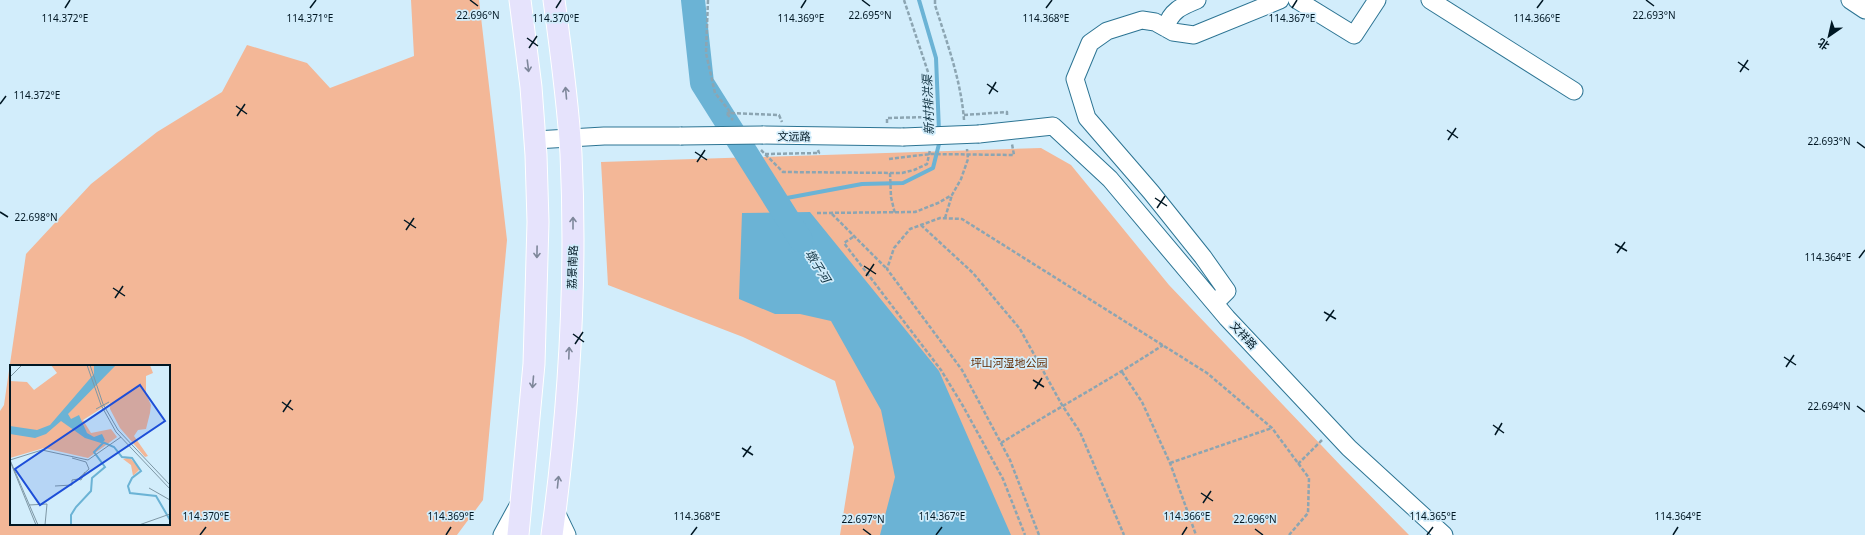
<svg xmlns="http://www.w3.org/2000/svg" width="1865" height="535" viewBox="0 0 1865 535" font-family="'Noto Sans','Noto Sans SC',sans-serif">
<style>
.green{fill:#f3b797;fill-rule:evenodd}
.water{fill:#6bb3d5}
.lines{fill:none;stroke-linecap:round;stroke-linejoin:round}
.stream{stroke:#6bb3d5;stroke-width:4}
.river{stroke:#6bb3d5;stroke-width:24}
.minor-casing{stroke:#2c7493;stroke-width:19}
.major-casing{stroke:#fff;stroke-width:23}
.path{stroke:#8ca5b2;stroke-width:2.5;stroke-dasharray:4 2;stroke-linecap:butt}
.minor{stroke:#fff;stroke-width:17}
.major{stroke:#e6e3fc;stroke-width:21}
.minor-bridge-casing{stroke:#2c7493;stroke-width:19;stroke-linecap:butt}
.minor-bridge{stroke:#fff;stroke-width:17}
.oneway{stroke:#7e879a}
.ticks{fill:none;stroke:#001723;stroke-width:1.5}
.labels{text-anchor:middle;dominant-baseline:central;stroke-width:3.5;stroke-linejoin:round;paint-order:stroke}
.street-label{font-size:11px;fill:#001723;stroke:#d2edfb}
.park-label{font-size:11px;fill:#652d04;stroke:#d2edfb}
.water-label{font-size:12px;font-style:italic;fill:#103241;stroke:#d2edfb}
.inset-river{fill:none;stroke:#6bb3d5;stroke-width:2}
.inset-road{fill:none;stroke:#7e97a5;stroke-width:1}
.view{fill:#1d4ed8;fill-opacity:0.15;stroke:#1d4ed8;stroke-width:2}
.inset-edge{fill:none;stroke:#001723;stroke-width:2}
.ticks-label{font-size:10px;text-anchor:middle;fill:#001723;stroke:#d2edfb;stroke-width:3.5;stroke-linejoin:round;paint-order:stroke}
</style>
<rect width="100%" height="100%" fill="#d2edfb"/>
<path class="green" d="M411,0H479L507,240L483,500L457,535H0V411L4,405L26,254L91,184L157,132L222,92L247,45L307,63L330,88L414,56ZM11,366H169V524H11Z
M1041,148L1071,165L1169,285L1342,467L1409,535H840L854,447L835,381L743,337L608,285L601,162Z"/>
<path class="water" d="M810,212L939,371L1011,535H880L895,477L881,410L831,321L800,314H775L739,299L742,213Z"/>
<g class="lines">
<path class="stream" d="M919,0L936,58L939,131
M776,200L862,184L903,183L933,168L940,140"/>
<path class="river" d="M693,0L702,83L801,240"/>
<g class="minor-casing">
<path id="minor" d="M1297,0L1354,35L1377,0
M1430,0L1574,91
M1850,0L1865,10
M1166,28C1170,11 1182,6 1197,0
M979,134L1053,126L1110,179L1227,318L1349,448L1444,535
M763,135L903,137
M535,140L604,136H681
M1215,303L1227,291L1203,257L1151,192L1087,118L1075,79L1090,43L1107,31L1142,20L1155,22L1173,32L1194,35L1280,0
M555,510L567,535
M502,535L519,504"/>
</g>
<g class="major-casing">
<path id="major" d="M518,535L534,364L538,222L536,155L531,87L520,0
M552,535C569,409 577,280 571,154C568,102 561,51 554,0"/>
</g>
<path class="path" d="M708,0L706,53L715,93L731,113H726L733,120
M904,0L930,78L931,121
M935,0V5C947,43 961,80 964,120
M731,113L779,115L782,122
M964,115L1007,112V116
M887,123V118L932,117
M761,150L783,172L902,173L914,170L927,164L930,150
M765,154L819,153L818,150
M889,159L930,154L1014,155L1012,144
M890,173L891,197L895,214
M817,213L915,212L938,203L952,195L961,179L968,159L967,149
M832,214L887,269
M945,218L952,195
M921,225L973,273L1020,329L1062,405L1080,432L1124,535
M853,237L844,243L941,370L963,406L1003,479L1025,535
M1122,372L1142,402L1170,463L1196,535
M1001,443C1054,410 1110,380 1163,345
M1170,463L1272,428
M1298,464L1322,440
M1039,535L1010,460L962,370L887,269L894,248L910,229L940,218L962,219L1207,373L1272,428L1309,478L1308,513L1289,535"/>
<use href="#minor" class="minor"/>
<use href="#major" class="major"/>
<g class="minor-bridge-casing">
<path id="minor-bridge" d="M681,136L763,135
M903,137L979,134"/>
</g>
<use href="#minor-bridge" class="minor-bridge"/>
</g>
<defs><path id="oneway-shaft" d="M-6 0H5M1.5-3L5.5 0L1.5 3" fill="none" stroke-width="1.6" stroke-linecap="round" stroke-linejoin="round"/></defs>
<g class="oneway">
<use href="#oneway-shaft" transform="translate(528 66) rotate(83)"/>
<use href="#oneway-shaft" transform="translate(566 93) rotate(-95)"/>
<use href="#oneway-shaft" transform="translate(573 223) rotate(-90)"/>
<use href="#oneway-shaft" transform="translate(537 252) rotate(91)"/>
<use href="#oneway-shaft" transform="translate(569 353) rotate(-88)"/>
<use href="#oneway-shaft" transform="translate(533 382) rotate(95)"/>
<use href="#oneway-shaft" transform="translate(558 482) rotate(-84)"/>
</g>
<path class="ticks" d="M470,0L478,6M862,0L870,6M1646,0L1654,6M65,8L70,0M310,8L316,0M556,8L561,0M801,8L806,0M1046,8L1052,0M1292,8L1297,0M1537,8L1543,0M527,38L538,46M529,48L537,36M1738,62L1749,70M1740,72L1748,60M987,84L998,92M989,94L996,82M0,104L6,96M236,106L247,114M237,116L245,104M1447,130L1458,138M1448,140L1456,128M1857,142L1865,148M695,152L707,160M697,162L705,150M1155,198L1167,206M1157,208L1165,196M0,212L8,217M404,220L416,228M406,230L414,218M1615,244L1627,251M1617,253L1625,242M1859,258L1865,250M864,266L876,274M866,276L874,264M113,288L125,296M115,298L123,286M1324,312L1336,319M1326,321L1334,310M573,334L584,342M575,344L583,332M1784,357L1796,365M1786,367L1794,355M1033,380L1044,387M1035,389L1042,378M282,402L293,410M1857,406L1865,412M283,412L291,400M1493,425L1504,433M1495,435L1502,423M742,448L753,455M743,457L751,446M1201,493L1213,501M1203,503L1211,491M863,529L871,535M1255,529L1263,535M200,535L206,527M446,535L451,527M691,535L697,527M936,535L942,527M1182,535L1187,527M1427,535L1433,527M1673,535L1678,527"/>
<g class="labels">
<g class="street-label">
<text transform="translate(794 136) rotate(1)">文远路</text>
<text transform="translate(572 267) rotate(-88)">荔景南路</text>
<text transform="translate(1244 335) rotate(47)">文祥路</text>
</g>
<g class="park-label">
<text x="1009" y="362">坪山河湿地公园</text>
</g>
<g class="water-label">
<text transform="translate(928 105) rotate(-92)">新村排洪渠</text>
<text transform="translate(818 266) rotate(58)">墩子河</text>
</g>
</g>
<g transform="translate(10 365)">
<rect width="160" height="160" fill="#d2edfb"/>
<path d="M41,0H140L143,8L136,11V29L141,40L140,48L136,64L128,65L124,71L138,91L135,92L110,63L100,44V38L73,55L81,68L101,64L107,72L78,93L34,83L0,93V16L17,17L24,25L47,8ZM117,93L121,94L130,104L123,111L121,100L113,94Z" fill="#f3b797"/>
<path d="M84,0H106L58,49L61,54L69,50L77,68L84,72L92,69L95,75L91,78L75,73L51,56L36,69L25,73L0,69V61L27,65L40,60L84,9Z" fill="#6bb3d5"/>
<path class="inset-river" d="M90,76L104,82L112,92L122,93L131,106L122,113L118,121L120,128L146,131L160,155M61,160V150L66,142L81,126L82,113L95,102L84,87L94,77"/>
<path class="inset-road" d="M77,0L91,40L106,67L160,124M80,0L93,39L108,65L160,120M0,12L12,0M86,44L99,37M0,95L32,85L78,95L111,72M0,95L28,160M0,96L26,160M68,114L71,115L75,107M45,121L62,120V115L68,114L79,104L76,97L62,93M139,123L160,135M19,140L37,139L35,160M129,160L160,149"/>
<path class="view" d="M130,20L155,56L30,140L5,104Z"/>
<rect width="160" height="160" class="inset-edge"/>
</g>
<g class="ticks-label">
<text x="478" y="19">22.696°N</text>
<text x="870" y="19">22.695°N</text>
<text x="1654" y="19">22.693°N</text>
<text x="65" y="22">114.372°E</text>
<text x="310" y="22">114.371°E</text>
<text x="556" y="22">114.370°E</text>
<text x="801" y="22">114.369°E</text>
<text x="1046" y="22">114.368°E</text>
<text x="1292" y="22">114.367°E</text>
<text x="1537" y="22">114.366°E</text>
<text x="37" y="99">114.372°E</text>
<text x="1829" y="145">22.693°N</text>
<text x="36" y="221">22.698°N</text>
<text x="1828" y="261">114.364°E</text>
<text x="1829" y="410">22.694°N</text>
<text x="206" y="520">114.370°E</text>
<text x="451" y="520">114.369°E</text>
<text x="697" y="520">114.368°E</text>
<text x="942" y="520">114.367°E</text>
<text x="1187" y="520">114.366°E</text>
<text x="1433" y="520">114.365°E</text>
<text x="1678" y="520">114.364°E</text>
<text x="863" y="523">22.697°N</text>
<text x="1255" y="523">22.696°N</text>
</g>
<g transform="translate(1829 36) rotate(214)" stroke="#d2edfb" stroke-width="3" paint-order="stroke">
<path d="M0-3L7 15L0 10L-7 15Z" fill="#001723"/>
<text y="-6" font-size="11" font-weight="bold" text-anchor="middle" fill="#001723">北</text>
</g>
</svg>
